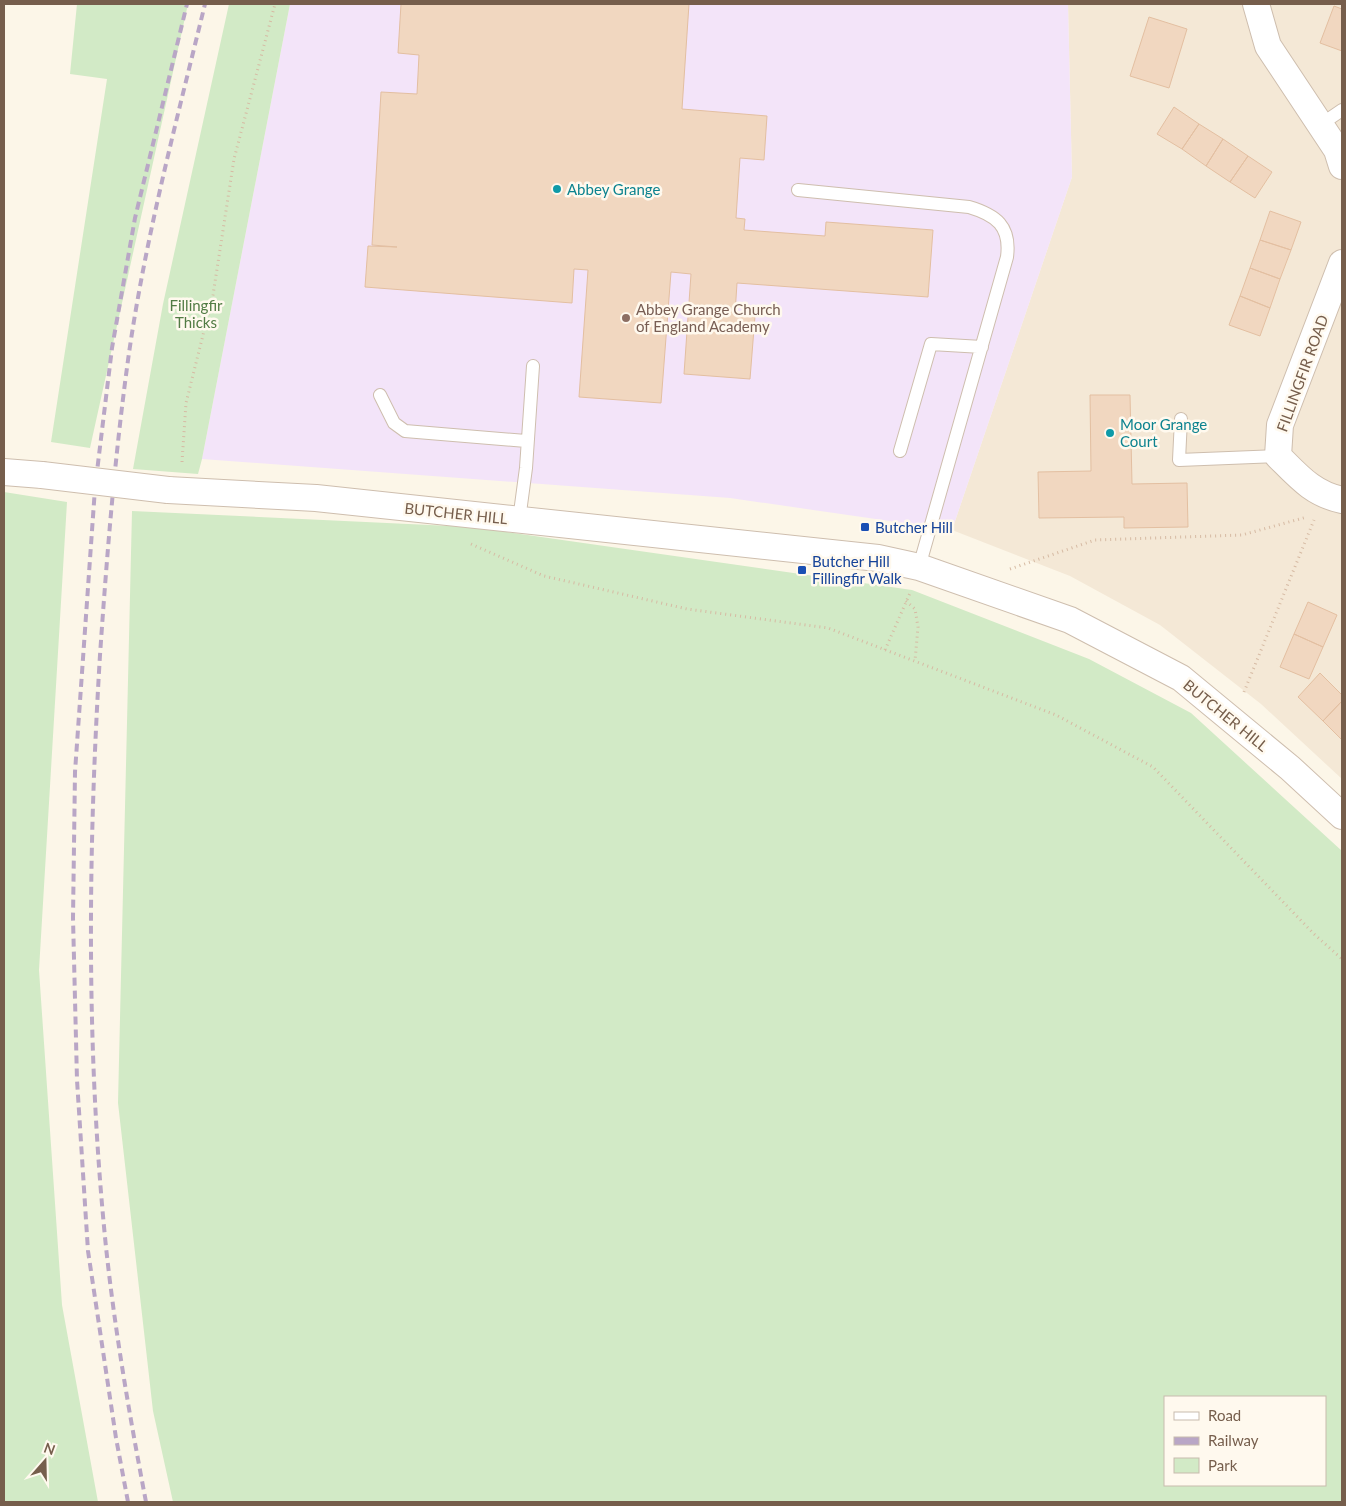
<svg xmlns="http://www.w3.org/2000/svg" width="1346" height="1506" viewBox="0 0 1346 1506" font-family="Lato,sans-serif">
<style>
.residential{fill:#f4e8d6}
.education{fill:#f3e4f9}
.green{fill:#d2eac6;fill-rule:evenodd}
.building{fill:#f1d7c0;stroke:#e3bfa1}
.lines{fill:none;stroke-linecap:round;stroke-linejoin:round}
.lane-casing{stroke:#cebeae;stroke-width:14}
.street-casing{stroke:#cebeae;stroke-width:28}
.path{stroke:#d6baa3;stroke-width:3;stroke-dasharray:1 4;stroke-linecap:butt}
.lane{stroke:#fff;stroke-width:12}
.street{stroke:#fff;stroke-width:26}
.rail{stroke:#b9a6c6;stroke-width:4;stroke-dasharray:8 5;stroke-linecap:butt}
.street-bridge-casing{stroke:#cebeae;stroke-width:28;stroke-linecap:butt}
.street-bridge{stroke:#fff;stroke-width:26}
.culture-dot{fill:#0f9aa8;stroke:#fff9ee;stroke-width:2}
.education-dot{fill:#8d6e63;stroke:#fff9ee;stroke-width:2}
.transit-dot{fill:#1a4fb4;stroke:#fff9ee;stroke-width:2}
.labels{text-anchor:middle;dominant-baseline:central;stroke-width:5;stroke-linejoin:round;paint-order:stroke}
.culture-label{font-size:15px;fill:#0d838f;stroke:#fff9ee;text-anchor:start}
.park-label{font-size:15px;fill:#517b44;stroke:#fff9ee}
.education-label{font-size:15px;fill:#785e54;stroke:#fff9ee;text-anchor:start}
.street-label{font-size:15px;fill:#765e4c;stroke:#fff9ee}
.transit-label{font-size:15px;fill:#164399;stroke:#fff9ee;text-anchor:start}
</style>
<rect width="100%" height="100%" fill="#fcf6e8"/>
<path class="residential" d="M1068,4H1342V779L1261,704L1160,625L1070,576L952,530L1072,177Z"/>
<path class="education" d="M290,4H1068L1072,177L952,530L730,498L202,459Z"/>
<path class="green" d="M77,4H188L90,448L51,442L107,79L70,74Z
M229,4H290L202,459L198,474L133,469L163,304Z
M4,492L67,502L39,970L62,1305L98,1502H4Z
M132,511L472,527L912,590L1089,659L1191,713L1342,851V1502H173L153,1411L118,1103ZM1165,1397H1325V1485H1165Z"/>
<path class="building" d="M401,4H689L682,109L767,116L764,160L740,158L736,218L745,219L744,230L825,236L826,222L933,230L928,297L737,283L735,314L755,316L750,379L684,374L691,274L671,272L661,403L579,397L588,270L574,269L572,303L365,287L368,246L397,247L372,245L381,92L417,94L419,55L398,53Z
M1334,6L1342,9V51L1320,43Z
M1149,17L1187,29L1169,88L1130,76Z
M1174,107L1199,124L1182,149L1157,134Z
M1199,124L1223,139L1206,166L1182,149Z
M1223,139L1248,156L1230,182L1206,166Z
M1248,156L1272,172L1255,198L1230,182Z
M1270,211L1301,222L1291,250L1260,240Z
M1260,240L1291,250L1280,279L1250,268Z
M1250,268L1280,279L1270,308L1240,296Z
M1240,296L1270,308L1260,336L1229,325Z
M1090,395H1130L1132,484L1187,483L1188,527L1124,528V517L1039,518L1038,472L1091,471Z
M1308,602L1337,615L1323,647L1294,634Z
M1294,634L1323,647L1309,679L1280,667Z
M1320,673L1342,695V701L1323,721L1298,697Z
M1342,701V740L1323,721Z"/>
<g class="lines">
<g class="lane-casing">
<path id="lane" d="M1320,125L1342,110
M798,190L969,207C996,215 1011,226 1007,257L919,567
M380,395L394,423L405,431L526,441
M1181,419L1179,460L1278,456
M900,451L931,344L982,347
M519,520L526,468L533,366"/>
</g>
<g class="street-casing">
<path id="street" d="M1256,4L1268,46L1337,150L1342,166
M1342,263L1280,425L1278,456C1298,476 1313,494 1342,500
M4,472L42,475
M168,490L316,498L878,558L919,567L1070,620L1181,678L1290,768L1342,816"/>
</g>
<path class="path" d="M182,462L186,403L213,295L234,159L275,4
M471,544L544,576L687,609L828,628L1056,715L1153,767L1314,934L1342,959
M1010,569L1095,540L1242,535L1307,517
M906,601L915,609L918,627L915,661
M885,650L910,593
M1244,692L1314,520"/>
<use href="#lane" class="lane"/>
<use href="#street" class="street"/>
<path class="rail" d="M128,1502L116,1438L88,1251L77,1080L73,918L75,772L95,488L112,348L135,218L187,4
M146,1502C130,1418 115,1332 106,1247C86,1051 88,852 100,655C107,554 115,453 129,353C146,235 177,119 205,4"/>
<g class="street-bridge-casing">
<path id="street-bridge" d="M42,475L168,490"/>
</g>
<use href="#street-bridge" class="street-bridge"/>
</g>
<g class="culture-dot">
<circle cx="557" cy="189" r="5"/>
<circle cx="1110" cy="433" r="5"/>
</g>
<circle class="education-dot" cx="626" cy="318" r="5"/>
<g class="transit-dot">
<rect x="860" y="522" width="10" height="10" rx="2.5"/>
<rect x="797" y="565" width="10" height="10" rx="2.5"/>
</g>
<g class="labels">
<g class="culture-label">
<text x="567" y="189">Abbey Grange</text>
<text x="1120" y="424">Moor Grange<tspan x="1120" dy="17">Court</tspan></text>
</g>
<g class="park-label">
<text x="196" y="305">Fillingfir<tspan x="196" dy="17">Thicks</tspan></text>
</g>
<g class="education-label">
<text x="636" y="309">Abbey Grange Church<tspan x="636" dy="17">of England Academy</tspan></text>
</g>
<g class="street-label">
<text transform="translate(1302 373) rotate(-70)">FILLINGFIR ROAD</text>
<text transform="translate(456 513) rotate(6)">BUTCHER HILL</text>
<text transform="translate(1226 715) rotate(39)">BUTCHER HILL</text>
</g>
<g class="transit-label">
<text x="875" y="527">Butcher Hill</text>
<text x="812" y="561">Butcher Hill<tspan x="812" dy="17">Fillingfir Walk</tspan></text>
</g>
</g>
<rect width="1346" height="1506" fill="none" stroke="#765e4c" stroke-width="10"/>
<rect x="1164" y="1396" width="162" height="90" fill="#fff9ee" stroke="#c8bbad"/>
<rect x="1174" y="1412" width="25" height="8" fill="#ffffff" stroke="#c8bbad"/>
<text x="1208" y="1421" font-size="15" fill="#765e4c">Road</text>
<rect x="1174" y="1437" width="25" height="8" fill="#b9a6c6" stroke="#c8bbad"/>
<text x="1208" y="1446" font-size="15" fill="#765e4c">Railway</text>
<rect x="1174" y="1458" width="25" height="15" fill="#d2eac6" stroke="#c8bbad"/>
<text x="1208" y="1471" font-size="15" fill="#765e4c">Park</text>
<g transform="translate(45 1461) rotate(20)" stroke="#fff9ee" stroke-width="4" paint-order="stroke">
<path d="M0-4L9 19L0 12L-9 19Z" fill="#765e4c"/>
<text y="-8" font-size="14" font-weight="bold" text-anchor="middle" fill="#765e4c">N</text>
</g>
</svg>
